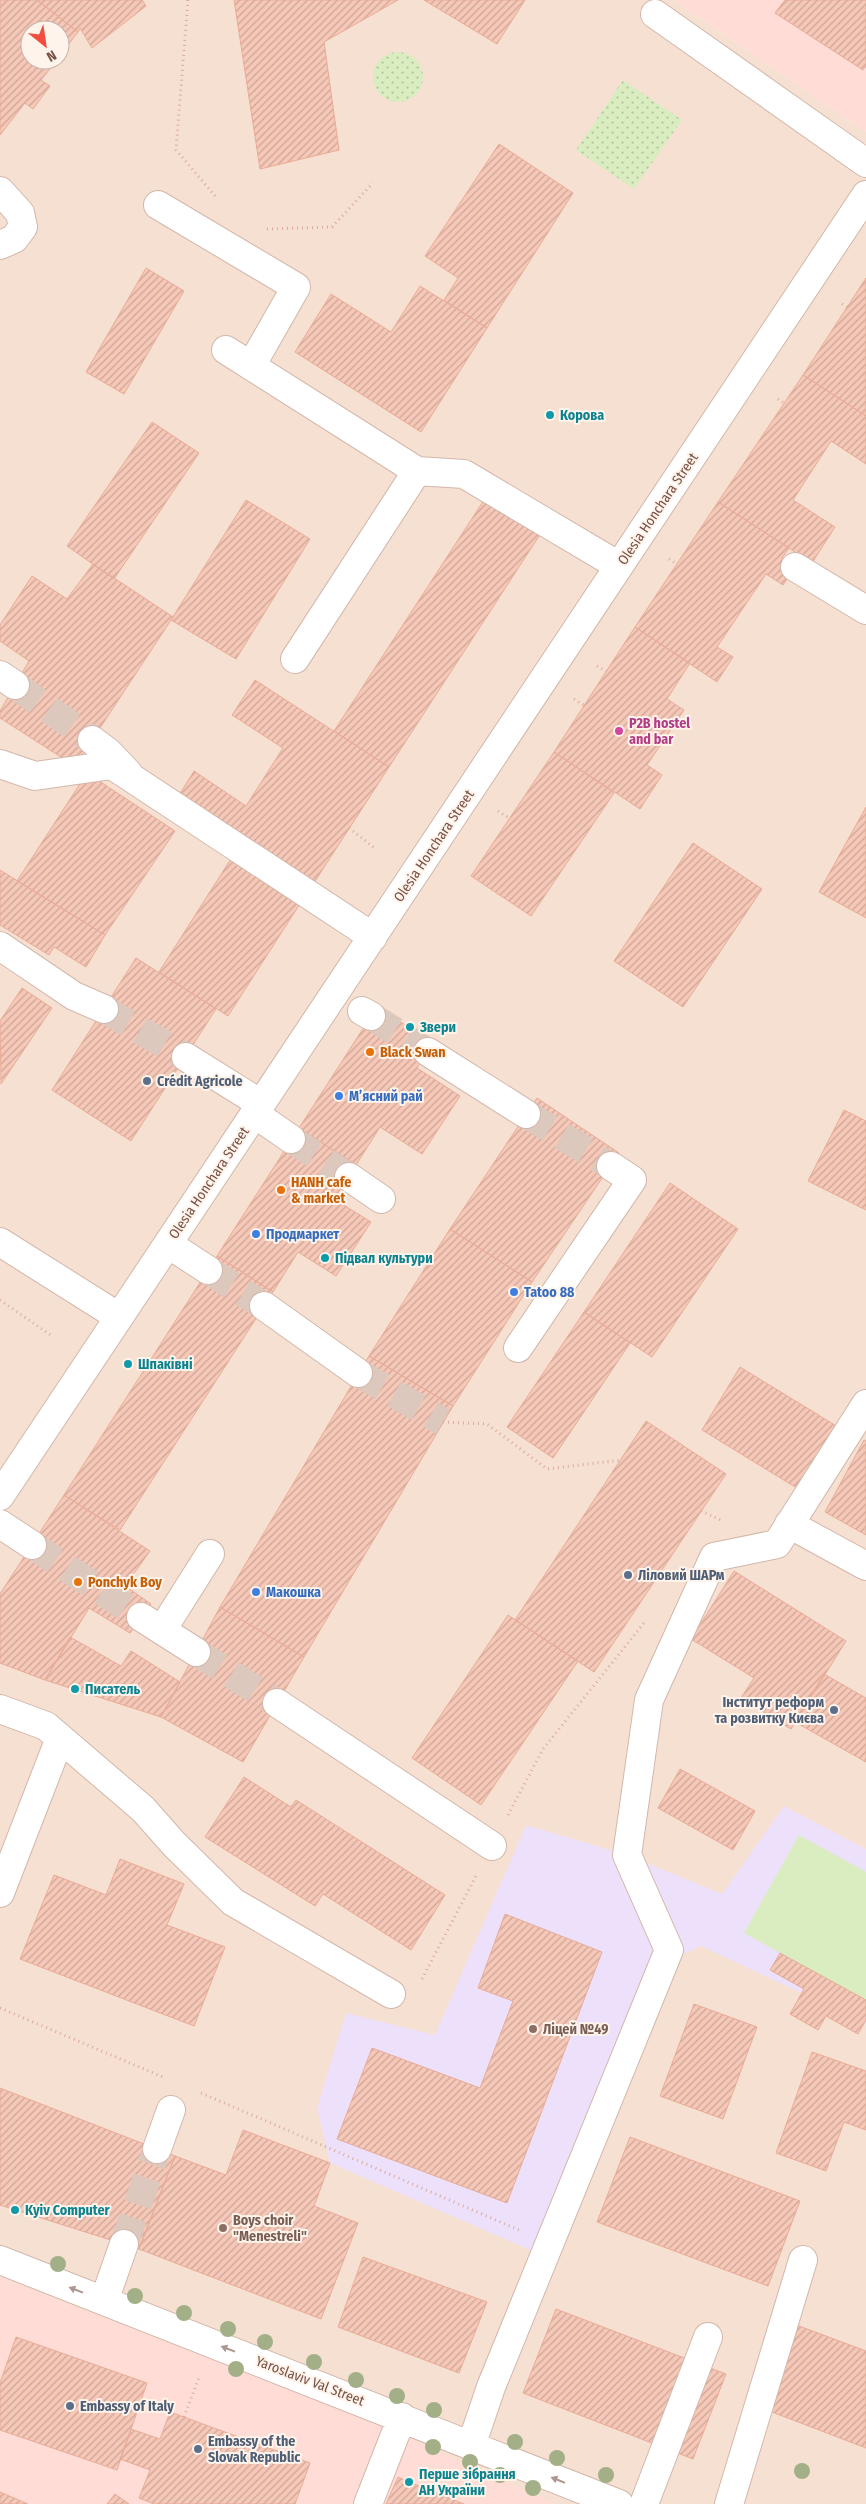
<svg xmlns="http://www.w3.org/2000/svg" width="866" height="2504" viewBox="0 0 866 2504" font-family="'Fira Sans Condensed',sans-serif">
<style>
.residential{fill:#f6e0d1;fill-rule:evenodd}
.commercial{fill:#ffddd6}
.education{fill:#ede0fa}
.grass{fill:url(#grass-dots)}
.pitch{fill:#d9edc0}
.building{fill:url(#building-hatch);stroke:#eaab97}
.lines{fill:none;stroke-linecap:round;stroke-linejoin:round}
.minor-tunnel{stroke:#dcc8bc;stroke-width:28;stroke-dasharray:28 14;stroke-linecap:butt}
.minor-casing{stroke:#d2b7ab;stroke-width:30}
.path{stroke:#dbab9b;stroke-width:3;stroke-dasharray:1 4;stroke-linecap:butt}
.minor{stroke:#fff;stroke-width:28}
.tree{fill:#a2af87}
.oneway{fill:#ae9791}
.culture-dot{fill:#0f9aa8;stroke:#fff4eb;stroke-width:2}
.hotel-dot{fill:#d1479c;stroke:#fff4eb;stroke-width:2}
.food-dot{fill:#e8710a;stroke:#fff4eb;stroke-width:2}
.service-dot{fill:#5c6f8a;stroke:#fff4eb;stroke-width:2}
.shop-dot{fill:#3f7fe0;stroke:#fff4eb;stroke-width:2}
.education-dot{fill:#8d6e63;stroke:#fff4eb;stroke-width:2}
.labels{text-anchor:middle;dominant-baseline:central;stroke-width:4;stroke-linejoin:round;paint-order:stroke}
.culture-label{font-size:14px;font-weight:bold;fill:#0d838f;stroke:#fff4eb;text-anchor:start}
.street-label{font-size:14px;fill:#785147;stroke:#fff4eb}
.hotel-label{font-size:14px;font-weight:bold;fill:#b23c85;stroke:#fff4eb;text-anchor:start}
.food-label{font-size:14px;font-weight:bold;fill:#c56008;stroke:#fff4eb;text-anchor:start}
.service-label{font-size:14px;font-weight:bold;fill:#4e5e75;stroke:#fff4eb;text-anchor:start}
.shop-label{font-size:14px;font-weight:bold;fill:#366cbe;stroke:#fff4eb;text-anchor:start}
.education-label{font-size:14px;font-weight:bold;fill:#785e54;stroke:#fff4eb;text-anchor:start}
</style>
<defs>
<pattern id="grass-dots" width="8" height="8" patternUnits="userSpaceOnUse" patternTransform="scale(1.25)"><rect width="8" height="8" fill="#d9edc0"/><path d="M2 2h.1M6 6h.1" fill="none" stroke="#b5c29e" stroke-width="1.8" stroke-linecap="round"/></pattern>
<pattern id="building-hatch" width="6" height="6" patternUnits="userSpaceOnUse" patternTransform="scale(1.25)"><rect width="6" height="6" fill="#f6c8b8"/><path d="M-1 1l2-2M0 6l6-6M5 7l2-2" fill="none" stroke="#cca597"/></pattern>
</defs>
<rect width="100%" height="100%" fill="#fef0e3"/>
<path class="residential" d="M0,0H674L866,132V2504H0ZM30,30H60V60H30Z"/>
<path class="commercial" d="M674,0H866V132Z
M0,2277L382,2426L556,2504H0Z"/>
<path class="education" d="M784,1806L866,1849V2023L701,1946L653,1968L537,2253L330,2163L317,2108L346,2013L435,2035L526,1825L627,1855L722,1894Z"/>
<path class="grass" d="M373 77a25 25 0 1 1 50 0a25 25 0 1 1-50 0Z
M623,80L682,120L634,189L576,150Z"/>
<path class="pitch" d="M799,1835L866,1872V2000L744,1933Z"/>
<path class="building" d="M0,0H37L78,32L60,55V30H30V60H57L41,80L50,86L33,109L25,103L0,135Z
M37,0H142L146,6L92,48L80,28L78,32Z
M234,0H398L324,42L339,150L260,169Z
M424,0H525L497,44Z
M785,0H866V66L863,70L775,13Z
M499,144L573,193L487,328L444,300L458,278L425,256Z
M146,268L184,291L124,394L86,372Z
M866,278V416L803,375Z
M420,286L487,328L421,432L295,352L331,294L391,332Z
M803,375L866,416V464L831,441L793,500L835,527L812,563L718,502Z
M152,422L199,453L114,579L67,546Z
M486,497L541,533L389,767L334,731Z
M246,500L310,539L236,659L171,620Z
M718,502L789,548L782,558L795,567L783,585L766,574L717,647L733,657L717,682L635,627Z
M93,564L173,617L75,766L0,718V711L29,661L0,641V625L32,576L67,599Z
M635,627L690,663L667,699L684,710L647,765L662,775L640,809L554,752Z
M255,680L389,767L308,892L173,805L194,771L246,806L283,748L232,715Z
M554,752L614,793L531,916L471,876Z
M87,773L175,831L105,935L17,881Z
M866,807V918L819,892Z
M693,843L762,889L683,1007L614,961Z
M234,854L303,899L228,1016L159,972Z
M0,870L105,935L86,967L54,947L49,955L0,925Z
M136,958L216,1009L131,1141L52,1090Z
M22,988L52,1008L1,1084L0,1021Z
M377,1007L434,1043L417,1068L460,1096L422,1154L380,1127L356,1165L299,1128Z
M537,1098L619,1153L532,1282L450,1229Z
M844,1110L866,1121V1210L808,1181Z
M299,1128L356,1165L334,1199L371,1222L336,1276L298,1252L273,1292L217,1256Z
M670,1183L738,1229L652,1357L584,1312Z
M450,1229L532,1282L453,1406L369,1356Z
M217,1256L273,1292L120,1530L64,1495Z
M584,1312L630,1343L553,1458L507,1427Z
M369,1356L453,1406L304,1657L220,1607Z
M740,1367L838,1427L800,1490L702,1430Z
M646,1421L726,1474L594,1672L515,1620Z
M864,1440L866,1441V1535L825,1512Z
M64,1495L150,1551L125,1586L151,1604L130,1633L89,1608L45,1680L0,1663V1594Z
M734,1571L846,1641L791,1729L741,1698L754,1678L691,1639Z
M220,1607L304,1657L243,1762L161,1717Z
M508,1615L578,1661L481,1805L412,1758Z
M70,1637L121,1666L131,1651L180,1682L161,1717L45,1680Z
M824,1674L866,1698V1762L795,1722Z
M680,1769L755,1811L733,1850L658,1808Z
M244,1777L291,1807L296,1800L445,1895L411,1950L323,1894L315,1906L205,1837Z
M120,1859L184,1884L167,1925L225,1947L194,2026L20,1959L54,1875L106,1895Z
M505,1914L602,1952L507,2203L337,2139L372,2048L480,2088L513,2001L478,1988Z
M780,1953L866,2000V2020L858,2034L826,2016L818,2030L790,2014L804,1989L770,1970Z
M694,2004L757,2027L723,2119L660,2096Z
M812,2052L866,2071V2130L844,2122L826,2171L776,2153Z
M0,2088L175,2156L139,2249L0,2205Z
M243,2130L330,2163L314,2206L358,2223L321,2319L139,2249L175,2156L226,2175Z
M630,2137L800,2201L768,2286L597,2222Z
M363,2257L487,2302L459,2373L338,2327Z
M556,2309L726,2374L693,2459L523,2393Z
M791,2323L866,2351V2448L759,2407Z
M16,2337L147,2383L117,2470L0,2430V2383Z
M170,2412L310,2463L295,2504H154L139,2498L150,2470L120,2459L131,2429L160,2439Z
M398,2477L409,2482L464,2504H386Z
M0,2492L28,2504H0Z
M115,2494L129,2504H107Z"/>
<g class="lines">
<path class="minor-tunnel" d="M15,685L92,740
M104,1009L186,1057
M371,1016L428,1052
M526,1114L611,1166
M291,1139L349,1177
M208,1270L264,1306
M358,1373L443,1422
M32,1545L141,1617
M196,1652L277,1703
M124,2244L157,2149"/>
<g class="minor-casing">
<path id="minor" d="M655,14L866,163
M0,191L20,213L23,227L14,239L0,245
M158,205L296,287L251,366
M226,350L417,471L464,474L619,566
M795,567L866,610
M295,659L417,471
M0,675L15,685
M92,740L108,752L128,773
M0,764L35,776L112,765L373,937
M0,946L74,996L104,1009
M362,1011L371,1016
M428,1052L526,1114
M186,1057L261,1104
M255,1114L291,1139
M349,1177L381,1199
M0,1242L119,1317
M168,1244L208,1270
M264,1306L358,1373
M518,1348L632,1180L611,1166
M0,1496L866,195
M0,1524L32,1545
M789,1524L866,1566
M141,1617L196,1652
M162,1630L210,1554
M277,1703L492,1846
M0,1709L46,1726L143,1809L174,1844L233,1902L391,1994
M0,1893L60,1738
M157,2149L171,2110
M0,2260L619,2504
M104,2301L124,2244
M471,2446L491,2387L669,1950L627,1855L649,1700L714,1557L777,1544L866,1404
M368,2504L402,2417
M644,2504L708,2337
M729,2504L803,2260"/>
</g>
<path class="path" d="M188,0L176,150L216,197
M267,229L332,227L373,183
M842,304L847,307
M778,399L784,403
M669,559L677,564
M597,666L607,672
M574,699L585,706
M498,811L509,818
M349,828L376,849
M0,1300L52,1336
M443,1422L487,1424L547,1469L621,1460
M701,1511L721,1520
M508,1815L543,1749L644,1623
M422,1979L476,1876
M0,2008L163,2077
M201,2093L519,2230
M184,2417L200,2375"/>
<use href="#minor" class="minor"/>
</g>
<g class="tree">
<circle cx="58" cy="2264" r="8"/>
<circle cx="135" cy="2296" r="8"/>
<circle cx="184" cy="2313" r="8"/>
<circle cx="228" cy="2329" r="8"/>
<circle cx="265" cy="2342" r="8"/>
<circle cx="314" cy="2362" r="8"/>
<circle cx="236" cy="2369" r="8"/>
<circle cx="356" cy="2380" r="8"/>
<circle cx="397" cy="2396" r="8"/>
<circle cx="434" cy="2410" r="8"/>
<circle cx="515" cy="2442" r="8"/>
<circle cx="433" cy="2447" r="8"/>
<circle cx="557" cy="2458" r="8"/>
<circle cx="470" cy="2462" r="8"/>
<circle cx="802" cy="2471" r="8"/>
<circle cx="500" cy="2475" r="8"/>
<circle cx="606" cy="2475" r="8"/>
<circle cx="533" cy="2488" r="8"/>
</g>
<defs><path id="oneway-solid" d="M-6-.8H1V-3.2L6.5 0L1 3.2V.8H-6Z" transform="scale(1.25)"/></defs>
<g class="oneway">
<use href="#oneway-solid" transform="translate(76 2290) rotate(-159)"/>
<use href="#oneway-solid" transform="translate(228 2349) rotate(-159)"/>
<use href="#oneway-solid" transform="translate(558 2480) rotate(-158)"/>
</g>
<g class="culture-dot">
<circle cx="550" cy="415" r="5"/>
<circle cx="410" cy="1027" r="5"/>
<circle cx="325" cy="1258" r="5"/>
<circle cx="128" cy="1364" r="5"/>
<circle cx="75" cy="1689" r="5"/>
<circle cx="15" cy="2210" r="5"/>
<circle cx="409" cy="2482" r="5"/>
</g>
<circle class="hotel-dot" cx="619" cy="731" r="5"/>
<g class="food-dot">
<circle cx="370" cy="1052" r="5"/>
<circle cx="281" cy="1190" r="5"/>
<circle cx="78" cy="1582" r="5"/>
</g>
<g class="service-dot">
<circle cx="147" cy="1081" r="5"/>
<circle cx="628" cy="1575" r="5"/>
<circle cx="834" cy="1710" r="5"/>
<circle cx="70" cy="2406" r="5"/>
<circle cx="198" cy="2449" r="5"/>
</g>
<g class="shop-dot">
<circle cx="339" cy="1096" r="5"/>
<circle cx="256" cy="1234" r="5"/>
<circle cx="514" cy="1292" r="5"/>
<circle cx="256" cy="1592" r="5"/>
</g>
<g class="education-dot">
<circle cx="533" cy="2029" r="5"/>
<circle cx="223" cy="2228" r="5"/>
</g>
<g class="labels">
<g class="culture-label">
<text x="560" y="415">Корова</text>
<text x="420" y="1027">Звери</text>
<text x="335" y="1258">Підвал культури</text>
<text x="138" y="1364">Шпаківні</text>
<text x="85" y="1689">Писатель</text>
<text x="25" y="2210">Kyiv Computer</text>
<text x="419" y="2474">Перше зібрання<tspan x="419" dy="16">АН України</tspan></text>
</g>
<g class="street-label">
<text transform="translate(658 509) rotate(-56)">Olesia Honchara Street</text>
<text transform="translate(434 846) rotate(-56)">Olesia Honchara Street</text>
<text transform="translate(209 1183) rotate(-56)">Olesia Honchara Street</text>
<text transform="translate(310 2381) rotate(21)">Yaroslaviv Val Street</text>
</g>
<g class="hotel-label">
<text x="629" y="723">P2B hostel<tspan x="629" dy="16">and bar</tspan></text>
</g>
<g class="food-label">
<text x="380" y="1052">Black Swan</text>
<text x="291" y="1182">HANH cafe<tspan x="291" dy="16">&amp; market</tspan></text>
<text x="88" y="1582">Ponchyk Boy</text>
</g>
<g class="service-label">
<text x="157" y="1081">Crédit Agricole</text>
<text x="638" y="1575">Ліловий ШАРм</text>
<text x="824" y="1702" text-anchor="end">Інститут реформ<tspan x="824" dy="16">та розвитку Києва</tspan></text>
<text x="80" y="2406">Embassy of Italy</text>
<text x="208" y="2441">Embassy of the<tspan x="208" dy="16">Slovak Republic</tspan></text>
</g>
<g class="shop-label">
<text x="349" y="1096">Мʼясний рай</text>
<text x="266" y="1234">Продмаркет</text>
<text x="524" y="1292">Tatoo 88</text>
<text x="266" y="1592">Макошка</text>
</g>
<g class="education-label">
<text x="543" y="2029">Ліцей №49</text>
<text x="233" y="2220">Boys choir<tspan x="233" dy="16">"Menestreli"</tspan></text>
</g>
</g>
<g transform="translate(45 45) rotate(150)"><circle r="24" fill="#fff4eb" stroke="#c9b3a9"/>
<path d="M0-4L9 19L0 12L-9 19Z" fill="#f24d3f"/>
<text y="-8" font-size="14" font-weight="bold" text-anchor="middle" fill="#785147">N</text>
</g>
</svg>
